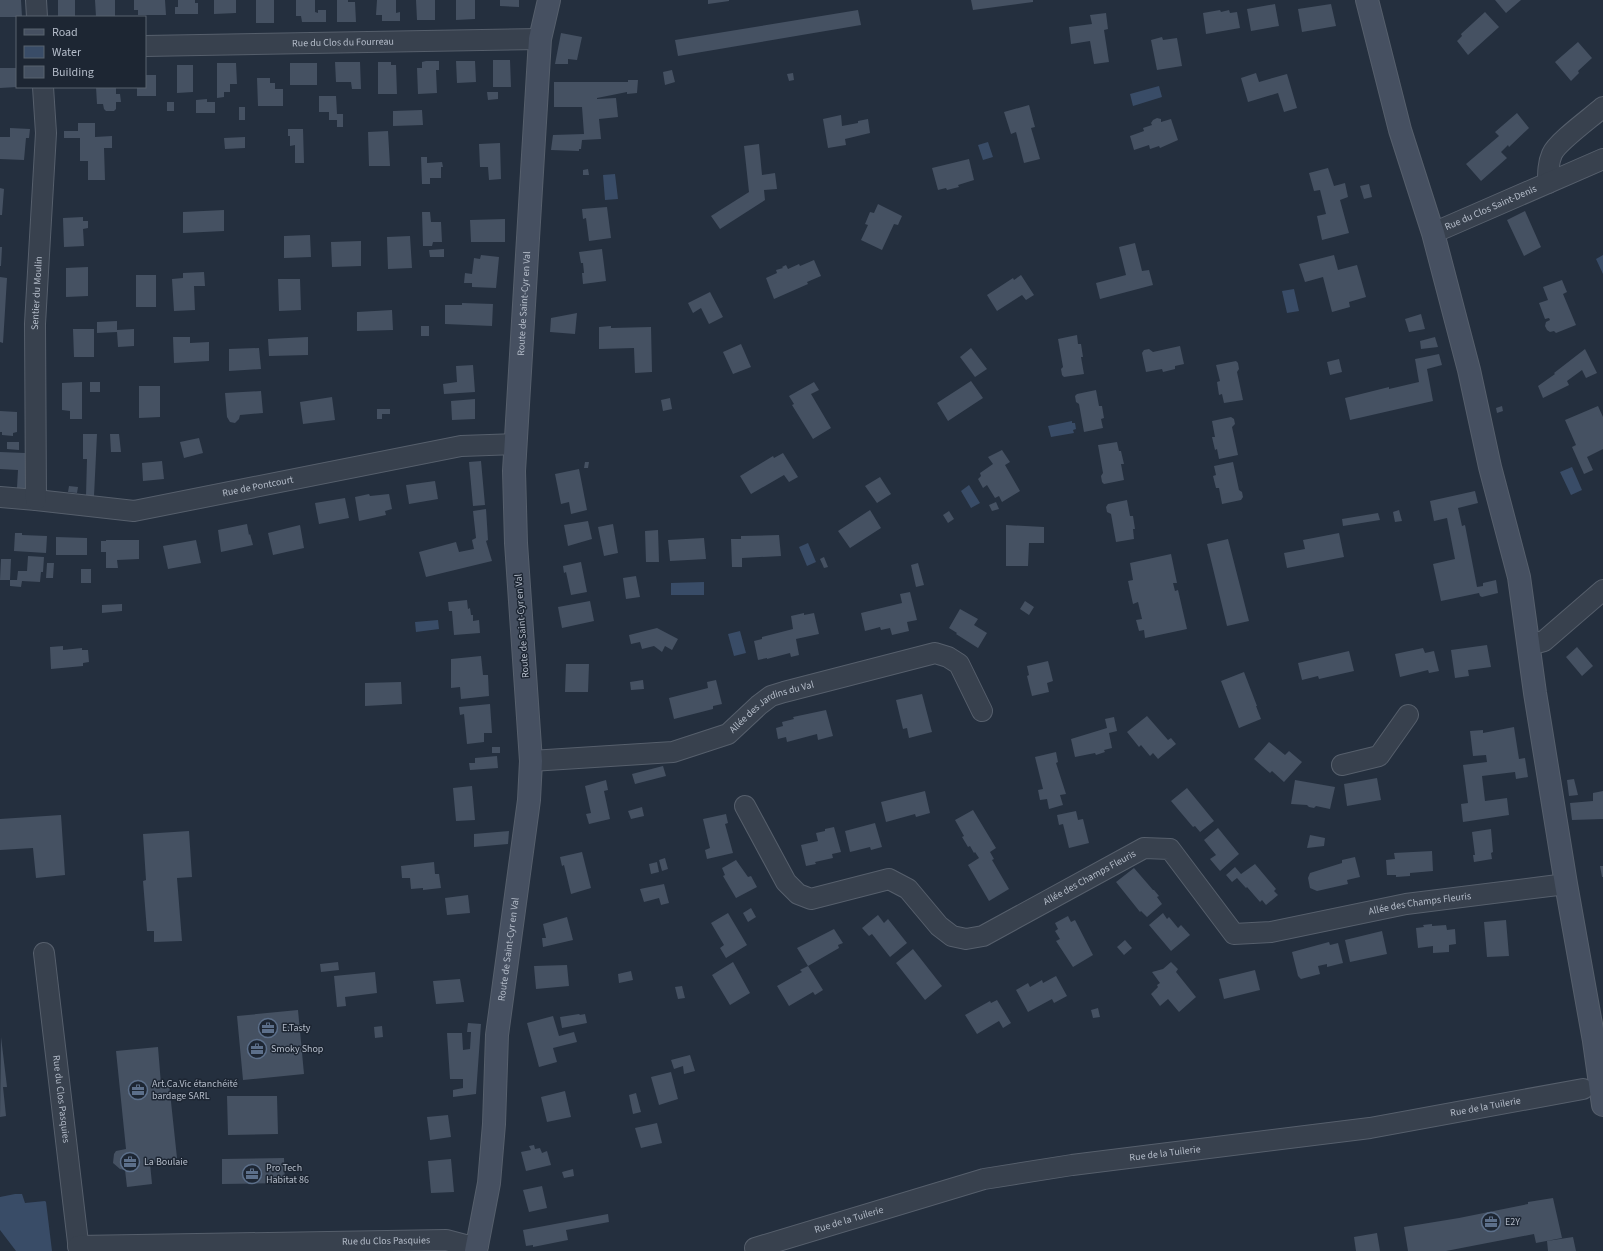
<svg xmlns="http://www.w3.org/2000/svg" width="1603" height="1251" viewBox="0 0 1603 1251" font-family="'Source Sans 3',sans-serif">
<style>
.water{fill:#394c67}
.building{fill:#455162}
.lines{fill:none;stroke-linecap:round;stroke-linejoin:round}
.street-casing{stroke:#565f6c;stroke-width:22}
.secondary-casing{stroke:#565f6c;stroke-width:24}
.street{stroke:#38414e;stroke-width:20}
.secondary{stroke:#465061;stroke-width:22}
.labels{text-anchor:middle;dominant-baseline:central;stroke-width:3;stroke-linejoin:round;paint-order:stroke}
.street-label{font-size:10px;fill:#b4bcc9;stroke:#1d2633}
.poi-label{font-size:10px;fill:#b4bcc9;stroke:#1d2633;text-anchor:start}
</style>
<rect width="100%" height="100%" fill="#242f3e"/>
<path class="water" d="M1159,86L1162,97L1133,106L1130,94Z
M988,142L993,157L983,160L978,145Z
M615,174L618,199L605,200L603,175Z
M1603,255V274L1596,259Z
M1294,289L1299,311L1287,313L1282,291Z
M1072,421V423H1075L1076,429L1073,430L1074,433L1051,437L1048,426Z
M1572,467L1582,490L1571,495L1560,472Z
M969,485L980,503L971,508L961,491Z
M808,543L816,562L807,566L799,547Z
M704,582V595H671V583Z
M438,620L439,629L416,632L415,622Z
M740,631L746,653L734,656L728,634Z
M15,1194H22L25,1203L45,1201L46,1202L52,1251H16L0,1230V1197Z"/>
<path class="building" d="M0,0H21L22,17H0Z
M58,0H75V17H58Z
M95,0H115V17H96Z
M134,0H165L166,15H138V10H134Z
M178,0H195V3H198V14H175V7H178Z
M214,0H236V13L214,14Z
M256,0H274V23H256Z
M296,0H315V12L318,13V10H326V22H302L301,16H296Z
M337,0H348V2H355L356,22H337Z
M377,0H396V13L400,12V21H382V15H376Z
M416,0H435V20H417Z
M456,0H475V19L456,20Z
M500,0H519V7L500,6Z
M708,0H729V1L708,4Z
M971,0H1033V2L973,10Z
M1495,0H1521L1506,13Z
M1275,4L1279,26L1251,31L1247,9Z
M1331,4L1336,26L1302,32L1298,9Z
M858,10L861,25L678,56L675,40Z
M1220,10L1221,12L1229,10L1230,13L1237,12L1240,28L1206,34L1203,13Z
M1485,12L1499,27L1468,55L1457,41L1462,36L1461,34Z
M1106,13L1108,29L1104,30L1109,62L1094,64L1090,41L1071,44L1069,27L1092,24L1090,15Z
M561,33L582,37L577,60L568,59V64H555Z
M1162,37L1163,40L1177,38L1182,66L1157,70L1151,40Z
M1578,42L1592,58L1578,71L1579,73L1571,81L1555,62Z
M493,60H510L511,87H493Z
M426,61H439V70H436L437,93L418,94L417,68H422V62Z
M456,61H475L476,82L457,83Z
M335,62H360L361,89H352L351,82H336Z
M378,62H391V65H396L397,94H378Z
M217,63H236L237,84H230V92H224V97L217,98Z
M290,63H317V85H290Z
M177,65H193V92L177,93Z
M0,68H17V87L0,88Z
M672,70L675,82L665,85L663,72Z
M793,73L794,80L789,81L787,74Z
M1256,73L1259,82L1287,74L1297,108L1284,112L1278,93L1248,102L1241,78Z
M145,75H156V96H137V87H145Z
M257,78H270V83H275V89H283V106H258Z
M628,80H638L637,93L627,94V92L597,98V99L616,98L618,117L599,119L601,139L582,140L581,149H579V151L551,150L553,135L584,134L582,107H554V82H628Z
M96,87H116V94H120L121,102H116V109L114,111H106L104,109L103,104H97Z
M487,92H498V99L488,100Z
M319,96H336L337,114H343V127H337V120H329V112H319Z
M207,99V102H215V113H196V100Z
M167,102H174V111H167Z
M1029,105L1035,127L1031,128L1040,159L1024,163L1016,132L1011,134L1004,112Z
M239,107H245V120H239Z
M422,110L423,125L393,126V111Z
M1517,113L1529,128L1509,147L1508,145L1501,152L1507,158L1481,181L1466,164L1499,136L1495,132Z
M841,115L842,126L858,123V121L868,119L870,133L845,139L846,145L828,148L823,119Z
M1157,118L1161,119V122L1171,119L1178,140L1160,148L1159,146L1150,149L1149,145L1134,150L1130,136L1144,131L1143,128L1152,125L1151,123L1153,120Z
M78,123H95V137L112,136V148H104L105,180H88V161H80V138H64V131H78Z
M10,128L30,129L29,138H26L24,160L0,159V137H10Z
M288,129H303L304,163H295V145L290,146V136H288Z
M388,131L390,166H369L368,132Z
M245,137V148L225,149L224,138Z
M500,143L501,179L489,180L488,167H480L479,144Z
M759,144L762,175L775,173L777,189L764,190L765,200L720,229L711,216L749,192L744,146Z
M421,157H427V163L442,162L443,167H441V178H430V184H422Z
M969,159L974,180L958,185L959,187L947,190L946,188L938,190L932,168Z
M1328,168L1334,186L1345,183L1348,197L1340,200L1349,233L1322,240L1317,216L1326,214L1320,190L1314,191L1309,173Z
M588,169L589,175H583V170Z
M1369,184L1372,197L1364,199L1360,186Z
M0,188L4,189L2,215H0Z
M878,204L902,216L898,225L894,224L882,250L861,240L868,225L865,224L870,212L874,213Z
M607,207L611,238L589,241L586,218L583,219L582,209Z
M224,210V231L183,233V212Z
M1525,211L1541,247L1524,256L1507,220Z
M422,212H430L431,222H441L442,242H433L432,246H423Z
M83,217V221H88V228L83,229L84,246L64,247L63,218Z
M505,219V242H471L470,220Z
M310,235L311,257L284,258V236Z
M410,236L412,268L388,269L387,237Z
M361,241V266L332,267L331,242Z
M1135,243L1142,271L1149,270L1153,285L1100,299L1096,283L1126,275L1119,247Z
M0,247H2L1,266H0Z
M444,249V257H430L429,250Z
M602,249L606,281L583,284L582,273H584L583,263H581L579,252Z
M481,255L499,257L496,288L472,287V283H464L465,273L472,274L474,258L480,259Z
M1334,255L1338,270L1357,265L1366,297L1349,302L1350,307L1332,312L1323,277L1305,282L1299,264Z
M814,260L821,276L807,282L808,284L774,299L766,278L777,273L776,270L783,268L782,267L786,265L788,269L799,264L800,266Z
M88,267V296L66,297V268Z
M204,272L205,286H194L195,310L174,311L172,279L183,278V273Z
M136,275H156V307H136Z
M1021,275L1034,295L1026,300L1022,295L997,311L987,295L1013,278L1014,280Z
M0,277L7,278L3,343L0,342Z
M278,279H300L301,310L279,311Z
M1562,280L1567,292L1563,294L1576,325L1556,333L1554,331L1550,332L1547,330L1545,326L1546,322L1550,320L1549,318L1545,319L1539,303L1548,300L1543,287Z
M710,292L723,317L709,324L701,308L693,313L688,303Z
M462,303L493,304L492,326L445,324V305H462Z
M392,310L393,330L357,331V312Z
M577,313L575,334L550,332L551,318Z
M1421,314L1425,329L1409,332L1405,319Z
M117,321V330L134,329V346L118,347L117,332L97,333V322Z
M421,326H429V336H421Z
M611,326V328L651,327L652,372L635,373L634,348L599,349V327Z
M73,329H94V357H74Z
M1077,335L1078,344H1081L1083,357H1081L1084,374L1064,377L1062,375L1061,369L1063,367L1058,339Z
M173,337H190V343L209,342V361L174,363Z
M308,337V355L269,356L268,339Z
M1435,337L1438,347L1421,349L1420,341Z
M741,344L751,367L733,374L723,352Z
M1180,346L1184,364L1175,366V369L1163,372L1162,369L1146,372L1142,353L1144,350L1149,349L1153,352Z
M259,348L261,369L229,371V349Z
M971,348L987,369L975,377L960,357Z
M1585,349L1597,373L1586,378L1582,370L1567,381L1569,385L1543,398L1538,386L1555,374L1554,373Z
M1439,354L1442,365L1427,369L1433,401L1350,420L1345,398L1389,387V389L1419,382L1415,359Z
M1339,359L1342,372L1330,375L1327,362Z
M1236,361L1238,363L1239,369L1237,372L1243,400L1224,403L1222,394L1219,395L1217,382L1220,381L1216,365Z
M473,365L475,392L444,394L443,384L457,382L456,366Z
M971,381L983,398L948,421L937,403Z
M82,382V419H70V411L62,410V383Z
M90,382H100V392H90Z
M814,382L819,390L811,394L831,428L813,439L792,405L794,404L789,396Z
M139,386H160V417L139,418Z
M1096,390L1099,406H1102L1104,418L1101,419L1103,428L1084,432L1079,404L1076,402L1075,396L1077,394Z
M261,391L263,413L240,415L239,419L235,423L230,422L227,417L225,393Z
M332,397L335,420L303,424L300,402Z
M670,398L672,409L663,411L661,400Z
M475,399V419L452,420L451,401Z
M1502,406L1503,411L1497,413L1496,408Z
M1598,406L1603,417V449L1587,457L1593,470L1584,474L1572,447L1576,445L1565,420Z
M377,409H390V414H382V419H377Z
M0,411L17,412V432L13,433V436L2,435V432H0Z
M1231,417L1234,419L1235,424L1232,427L1238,455L1219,459L1217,449L1215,450L1212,437H1215L1212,421Z
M83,434H97L94,496H86L87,459H83Z
M110,434H119L121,452H111Z
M199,438L203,453L184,458L180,442Z
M7,442H19V450L7,449Z
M1117,442L1119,451H1121L1124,464H1121L1124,480L1104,484L1102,482L1101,476L1103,473L1098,445Z
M1002,450L1010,462L1005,465L1020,491L1002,502L999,496L995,498L987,485L983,488L978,479L981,476L980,473L993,464L988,457Z
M0,452L25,453V469L28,470L27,488H17L18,470L0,469Z
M783,453L798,477L789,482L784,475L751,494L740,476L773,456L774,458Z
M162,461L164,479L143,481L142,463Z
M481,461L485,505L473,506L469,462Z
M585,462H589L588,468H584Z
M1233,462L1239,490L1242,492L1243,497L1241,500L1222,504L1219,488H1216L1213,476L1216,475L1214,466Z
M579,469L587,510L571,514L569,502L561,504L555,474Z
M880,477L891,494L877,503L865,486Z
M435,481L438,499L409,504L406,485Z
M69,486L78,487L77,493L68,492Z
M1475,491L1478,503L1458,508L1462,526L1465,525L1477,587L1483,586V583L1496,580L1498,593L1482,597L1480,596L1479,593L1441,601L1433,564L1455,559L1447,518L1434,521L1430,501Z
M369,494L370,496L389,494L392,509L385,511L386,515L359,521L355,497Z
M345,498L349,518L319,524L315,503Z
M1127,500L1130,516H1133L1135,529H1133L1134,539L1116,542L1111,514L1107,512L1106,507L1108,504Z
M996,502L999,509L992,511L989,505Z
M486,509L488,540L486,541L492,561L426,577L419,552L456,542L459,552L474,549L472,540L476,538L473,511Z
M870,510L881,528L850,548L838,531Z
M1399,510L1402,521L1395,522L1393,512Z
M949,511L954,519L948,523L943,515Z
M1378,513L1380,520L1343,526L1342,519Z
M588,521L592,539L568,546L564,525Z
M247,524L249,535L250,534L253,545L221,552L218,530Z
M613,524L618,553L604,556L598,527Z
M300,525L304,548L273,555L268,533Z
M1006,525L1044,527V543H1029L1028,566H1006Z
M658,530L659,562H646L645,531Z
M15,533H22V535L47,536L46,553L14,551Z
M1339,533L1344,557L1287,568L1284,553L1305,549L1303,540Z
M779,535L781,556L742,558V567H732L731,539H741V536Z
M56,537L87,538V555H56Z
M704,538L706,559L670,561L668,540Z
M1228,539L1249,621L1227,626L1207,544Z
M106,540H139V559L117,560L118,568H106V552H101V541H106Z
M196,540L201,563L168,569L163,546Z
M1171,554L1177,583H1173L1175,591L1178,590L1187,629L1145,638L1144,630L1139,631L1136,620L1142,619L1138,602L1133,604L1128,581L1133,580L1130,563Z
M28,556L44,557L43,572H41L40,582L22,581L21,587L10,586V580H17L18,571H27Z
M824,557L828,567L824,568L820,559Z
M1,559H11L10,580H0Z
M581,562L587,592L571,595L566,572L564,573L563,566Z
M47,563H54L53,578H46Z
M918,563L924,585L916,587L911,565Z
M81,569H91V583H81Z
M636,576L640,597L626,599L623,578Z
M910,592L917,620L907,622L909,631L892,635L890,628L881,630L880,627L865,631L861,613L902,603L900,594Z
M467,600L468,609L470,608L471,615H473V621L479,620L480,633L454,635L452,611H449L448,602Z
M590,601L594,621L562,628L558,607Z
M1025,601L1034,607L1029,615L1020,609Z
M122,604V611L102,613V605Z
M960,609L978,619L974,625L987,633L978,648L956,634L957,633L949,628Z
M804,613V615L814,613L819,634L796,639L799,655L791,657L790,653L767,659V658L758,660L754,641L762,639V637L793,629L791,616Z
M657,628L678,639L672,650L665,646L662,652L654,646L642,649L640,642L631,644L629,635Z
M1487,645L1491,667L1468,670L1469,676L1455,678L1451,650Z
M63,646V650L82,648V650H88L89,662L83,663V666L51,669L50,647Z
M1577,647L1593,666L1582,676L1566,657Z
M1423,648L1425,653L1434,651L1439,671L1429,673L1428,670L1400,677L1395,654Z
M1349,651L1354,671L1319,679L1318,676L1302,680L1298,663Z
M481,656L483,675H488L489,696L461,699L460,687L451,688V659Z
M1048,661L1053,681L1047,683L1049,692L1032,696L1027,676L1029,675L1027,666Z
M566,664H589L588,692H565Z
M1244,672L1257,706H1256L1261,719L1239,728L1221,681Z
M643,680L644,689L631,690L630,682Z
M716,680L722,704L713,706V709L674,719L669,698L708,688L707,682Z
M401,682L402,704L365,706V683Z
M922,694L932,732L909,738L907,728L903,729L896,700Z
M490,704L492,733H484V742L467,744L464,714L460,715L459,707Z
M826,710L833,736L818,740L817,734L787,742L786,737L778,739L776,728L783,726L782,722L794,719L793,717Z
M1147,716L1168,740L1171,738L1176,744L1158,759L1153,753L1150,756L1141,745L1139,747L1127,732Z
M1114,717L1117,731L1109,733L1112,748L1104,750L1105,752L1096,755L1095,753L1075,757L1071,739L1107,728L1105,719Z
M1514,727L1519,759L1525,758L1528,777L1516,779L1515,772L1482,776L1485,801L1507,798L1509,815L1463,822L1461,804L1468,803L1463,765L1487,762L1486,755L1473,756L1470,731L1483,730V733Z
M1269,742L1285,755L1289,751L1302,762L1284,782L1272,771L1270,773L1254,759Z
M492,747H500V753H492Z
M1056,752L1058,762L1056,763L1066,794L1060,795L1063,805L1049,809L1047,799L1040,800L1038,790L1043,789L1035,757Z
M497,756L498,768L470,770L469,763H475V758Z
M663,766L666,776L635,784L632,774Z
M1377,778L1381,800L1347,806L1344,784Z
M1574,779L1578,795L1569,796L1567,780Z
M606,780L608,790L604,791L610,819L589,824L586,814L591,813L585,786Z
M1295,780L1335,787L1330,809L1316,806L1314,808L1309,807L1307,805L1291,804Z
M472,786L475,820L456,821L453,788Z
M1187,788L1214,821L1200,832L1195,826L1193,827L1171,801Z
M925,791L930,813L916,817L915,814L886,822L881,802Z
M1603,791V819L1572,820L1570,803L1593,801V793Z
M642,807L644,816L631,819L628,811Z
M973,810L996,848L990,852L994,859L992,860L1009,889L989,901L968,865L979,858L975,852L974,853L970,846L968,847L962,837L964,836L955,820Z
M1076,811L1078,820L1083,819L1089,843L1069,848L1063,824L1059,825L1057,815Z
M726,814L728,823L725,824L733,853L707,859L705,850L710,848L703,819Z
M61,815L65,875L36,878L33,848L0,850V819Z
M875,823L882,847L871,850L870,847L850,852L845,831Z
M834,827L841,852L832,854L833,858L815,862L816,864L806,866L801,845L818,841L816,833L825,831V829Z
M1218,828L1239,854L1220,871L1210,859L1216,855L1204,840Z
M1491,829L1493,852L1491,853L1492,859L1474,862L1473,855H1475L1472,832Z
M189,831L192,877L177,878L182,941L154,942V931H147L143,881L146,880L143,834Z
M509,831L508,844L474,847V834Z
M1310,835L1325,838L1324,846L1307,848Z
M1432,851L1433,871L1410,873V876L1396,877V875H1387L1386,860L1395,859L1394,853Z
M582,852L591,888L571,894L564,865L562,866L560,857Z
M1355,857L1360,877L1347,880L1348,884L1317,891L1310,888L1308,878L1310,873L1342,863V860Z
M665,858L668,869L662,871L659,860Z
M736,860L748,877L751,876L757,887L736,898L723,876L725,875L722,868Z
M434,862L435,874H439L441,888L423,890V888L411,889L410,878H402L401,866Z
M657,862L659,872L651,874L649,864Z
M1255,864L1276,889L1274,891L1278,895L1266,905L1262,900L1260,902L1247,887L1246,888L1237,878L1232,882L1226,875L1235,867L1241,874Z
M1600,866H1603V877H1602Z
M1134,868L1153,890H1154L1159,896L1157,897L1162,904L1147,917L1141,911L1140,912L1116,882Z
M664,884L669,903L661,905L659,898L644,902L640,889Z
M468,895L470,913L447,915L445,898Z
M751,908L756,917L748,922L743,913Z
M728,913L747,945L726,958L720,948L724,945L711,923Z
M1163,913L1167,919L1169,917L1178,928L1181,925L1190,935L1171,951L1149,925Z
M878,915L884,923L888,919L907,943L890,957L872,934L869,936L862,928Z
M1068,916L1071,922L1075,920L1093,955L1073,967L1056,941L1060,939L1055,931L1058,929L1055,923Z
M567,917L573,940L543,947L542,938H546L543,924Z
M1506,920L1509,956L1487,957L1484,922Z
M1432,924V926L1446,925L1447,930L1455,929L1456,944L1449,945V952L1433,953V946L1418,948L1416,928L1424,927L1423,925Z
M834,929L843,943L838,945L839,948L808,966L823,990L815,995L813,992L789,1006L777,986L802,972L800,970L808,966L797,948Z
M1382,931L1387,954L1350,962L1345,940Z
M1125,940L1132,948L1124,955L1117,947Z
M1329,942L1330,945L1338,943L1343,963L1327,967V964L1318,966L1320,974L1301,979L1298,976L1292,952Z
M913,949L942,986L925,1000L896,963Z
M338,962L339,970L321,972L320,964Z
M733,962L750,993L730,1005L712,975Z
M1171,962L1178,969L1176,972L1196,997L1179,1012L1168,999L1160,1006L1151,994L1158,987L1157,985L1160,983L1152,972L1163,969Z
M567,965L569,986L536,989L534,966Z
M1255,970L1260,990L1224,999L1219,979Z
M631,971L633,980L619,983L618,974Z
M375,972L377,993L345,997L346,1006L337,1007L334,976Z
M1056,976L1067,996L1054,1003L1052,999L1028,1012L1016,990L1028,983L1030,987L1042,980L1043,983Z
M460,979L464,1002L436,1004L433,981Z
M682,986L685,998L678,999L675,987Z
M997,1000L1011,1023L1003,1028L999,1021L977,1034L965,1015L990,1001L991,1003Z
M1098,1008L1100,1017L1093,1018L1091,1010Z
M298,1010L304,1074L243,1080L237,1016Z
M579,1014L580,1015L585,1014L587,1023L562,1028L560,1017Z
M553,1016L559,1036L574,1032L577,1042L553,1048L557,1062L539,1067L527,1023Z
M468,1023L481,1024L476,1094L453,1097V1090L463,1088V1079H450L447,1033H462L463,1050L470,1049L471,1032H467Z
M382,1026L383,1037L375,1038L374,1027Z
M1,1037L7,1087H3L6,1116L0,1117Z
M158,1047L161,1084L169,1083L177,1158L169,1159V1162L150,1163L152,1184L127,1187L125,1170L120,1169L113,1163L114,1154L116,1151L126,1149L116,1051Z
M690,1055L695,1071L684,1074L683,1066L674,1069L671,1060Z
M671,1072L678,1099L659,1105L651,1077Z
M565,1091L571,1117L547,1122L541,1097Z
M636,1093L641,1112L633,1114L629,1095Z
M227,1096H277L278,1134L228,1135Z
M448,1115L451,1137L430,1140L427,1117Z
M657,1123L662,1143L641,1148L635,1128Z
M534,1145L535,1149L540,1148L542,1153L547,1151L551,1165L526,1171L521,1152L531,1150L529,1146Z
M284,1158L285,1183L222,1184V1159Z
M451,1159L454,1192L431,1193L428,1161Z
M573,1169L574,1176L564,1178L562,1172Z
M542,1186L547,1208L529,1212L523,1190Z
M1553,1198L1562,1238L1536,1243L1534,1234L1446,1251H1408L1404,1227L1459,1218L1528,1204V1202Z
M608,1214L609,1222L566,1230L568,1240L533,1247V1245L526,1246L523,1230Z
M1377,1233L1380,1251H1356L1354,1237Z
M1573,1237L1576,1251H1548L1547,1241Z"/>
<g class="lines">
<g class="street-casing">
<g id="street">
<path d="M36,0L37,17"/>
<path id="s1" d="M145,46L540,39"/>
<path d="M1548,183C1548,173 1548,163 1552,154C1557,142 1592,117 1603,107"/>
<path id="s2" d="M1433,233L1603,159"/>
<path id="s3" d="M0,497L36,500L134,511L461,446L515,444"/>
<path id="s4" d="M36,500L35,324L46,133L43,87"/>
<path d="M1529,645L1544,641L1603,590"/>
<path id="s5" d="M531,761L673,752L728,734L759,705L771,696L784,692L935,653L948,657L959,664L982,711"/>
<path d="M1342,765L1379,756L1408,715"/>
<path id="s6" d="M745,806L786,882L798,894L811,899L889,879L908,889L939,926L952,936L966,939L983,936L1144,848L1170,849L1234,934L1271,932L1406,904L1566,884"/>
<path id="s7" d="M44,953L79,1251"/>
<path id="s8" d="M78,1246L446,1240L465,1245H478"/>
<path id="s9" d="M755,1248L984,1179L1072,1165L1370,1128L1583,1089"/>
</g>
</g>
<g class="secondary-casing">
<g id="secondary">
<path d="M1367,0L1400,130L1433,233L1469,370L1490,467L1519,577L1535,693L1566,884L1594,1041L1603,1105"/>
<path id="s10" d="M476,1251L489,1183L494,1124L497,1035L529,800L531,761L516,543L514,471L540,39L549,0"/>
</g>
</g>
<use href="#street" class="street"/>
<use href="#secondary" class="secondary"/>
</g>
<defs>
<g id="office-ring" transform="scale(1)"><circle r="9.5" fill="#1d2633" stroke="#5c6f8a" stroke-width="1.5"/><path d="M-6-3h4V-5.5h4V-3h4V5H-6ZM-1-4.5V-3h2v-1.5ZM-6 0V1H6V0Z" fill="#5c6f8a"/></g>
</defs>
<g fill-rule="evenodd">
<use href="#office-ring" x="268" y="1028"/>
<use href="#office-ring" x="257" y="1049"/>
<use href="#office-ring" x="138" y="1090"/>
<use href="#office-ring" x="130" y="1162"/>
<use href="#office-ring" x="252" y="1174"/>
<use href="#office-ring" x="1491" y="1222"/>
</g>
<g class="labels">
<g class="street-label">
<text stroke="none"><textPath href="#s1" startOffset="198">Rue du Clos du Fourreau</textPath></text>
<text stroke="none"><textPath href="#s2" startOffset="63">Rue du Clos Saint-Denis</textPath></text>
<text stroke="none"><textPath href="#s4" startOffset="207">Sentier du Moulin</textPath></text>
<text stroke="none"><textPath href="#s10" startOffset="952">Route de Saint-Cyr en Val</textPath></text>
<text stroke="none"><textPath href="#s3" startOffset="261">Rue de Pontcourt</textPath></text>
<text transform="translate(522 626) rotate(-94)">Route de Saint-Cyr en Val</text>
<text stroke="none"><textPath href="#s5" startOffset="253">Allée des Jardins du Val</textPath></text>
<text stroke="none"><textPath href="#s6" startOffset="437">Allée des Champs Fleuris</textPath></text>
<text stroke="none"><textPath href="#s6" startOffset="820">Allée des Champs Fleuris</textPath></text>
<text stroke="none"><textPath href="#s10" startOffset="304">Route de Saint-Cyr en Val</textPath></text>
<text stroke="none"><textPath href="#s7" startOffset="147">Rue du Clos Pasquies</textPath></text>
<text stroke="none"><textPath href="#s9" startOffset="746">Rue de la Tuilerie</textPath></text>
<text stroke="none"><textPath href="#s9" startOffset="422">Rue de la Tuilerie</textPath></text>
<text stroke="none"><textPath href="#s9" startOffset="98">Rue de la Tuilerie</textPath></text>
<text stroke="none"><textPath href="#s8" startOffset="308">Rue du Clos Pasquies</textPath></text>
</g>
<g class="poi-label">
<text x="282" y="1028">E.Tasty</text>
<text x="271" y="1049">Smoky Shop</text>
<text x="152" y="1084">Art.Ca.Vic étanchéité<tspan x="152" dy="12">bardage SARL</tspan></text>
<text x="144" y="1162">La Boulaie</text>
<text x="266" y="1168">Pro Tech<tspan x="266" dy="12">Habitat 86</tspan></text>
<text x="1505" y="1222">E2Y</text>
</g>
</g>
<rect x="16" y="16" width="130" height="72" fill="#1d2633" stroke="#59626f"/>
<rect x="24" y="29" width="20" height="6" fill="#465061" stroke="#59626f"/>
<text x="52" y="36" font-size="12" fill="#b4bcc9">Road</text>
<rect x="24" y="46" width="20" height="12" fill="#394c67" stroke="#59626f"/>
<text x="52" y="56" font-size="12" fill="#b4bcc9">Water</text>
<rect x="24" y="66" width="20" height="12" fill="#455162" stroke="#59626f"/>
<text x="52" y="76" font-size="12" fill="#b4bcc9">Building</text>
</svg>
